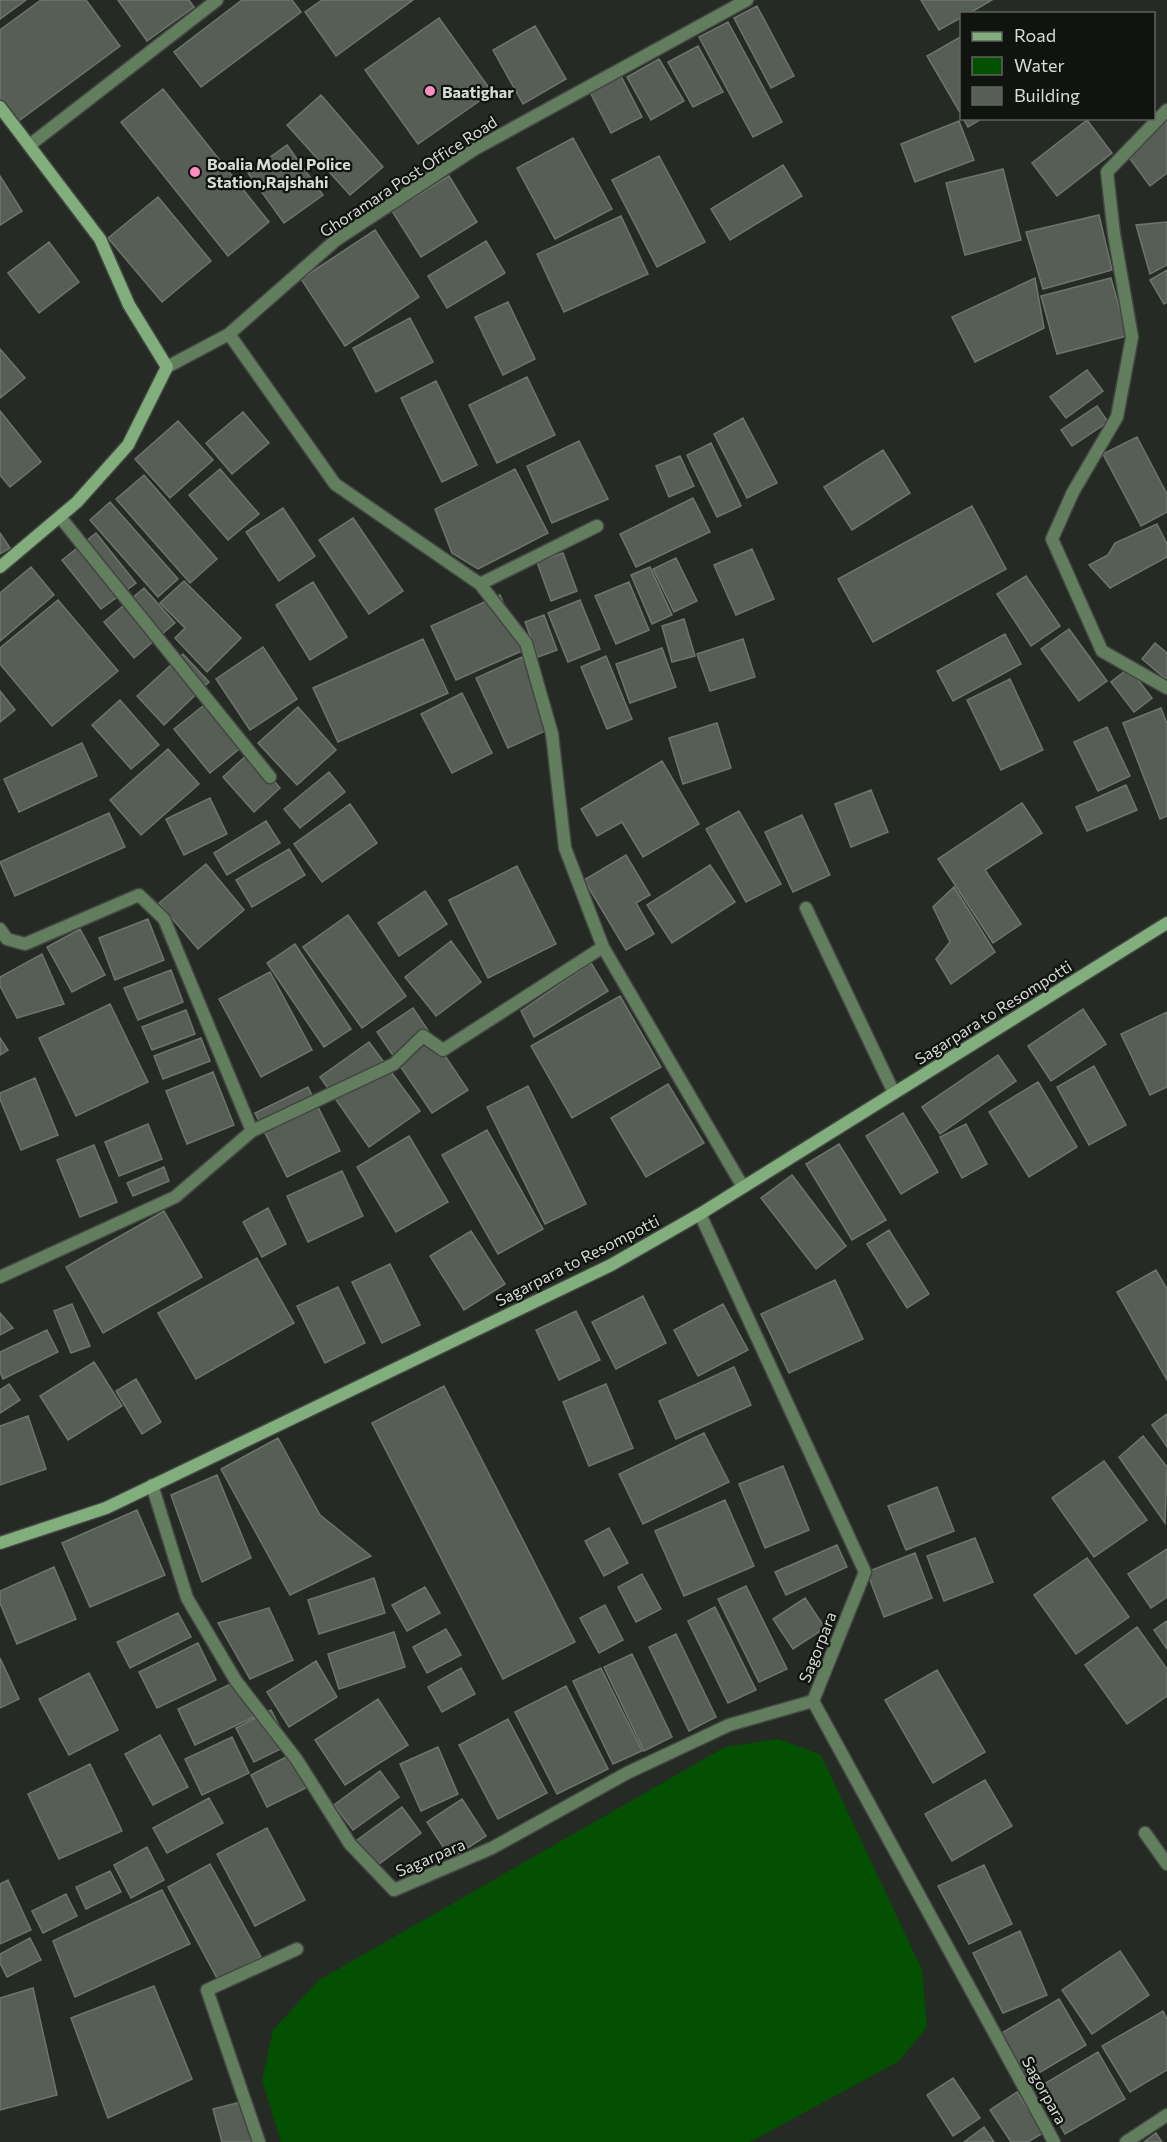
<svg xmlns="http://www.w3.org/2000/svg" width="1167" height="2142" viewBox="0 0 1167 2142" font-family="Commissioner,sans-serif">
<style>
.water{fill:#035001}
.building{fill:#565e55;stroke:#6d756c;stroke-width:1.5}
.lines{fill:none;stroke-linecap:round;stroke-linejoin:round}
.minor-casing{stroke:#424741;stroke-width:15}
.tertiary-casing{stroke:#424741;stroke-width:15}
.secondary-casing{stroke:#424741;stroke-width:15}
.minor{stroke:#627e5f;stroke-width:12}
.tertiary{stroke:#627e5f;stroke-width:12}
.secondary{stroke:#82ae7d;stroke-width:12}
.poi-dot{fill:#fd8ec0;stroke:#10130f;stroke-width:2}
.labels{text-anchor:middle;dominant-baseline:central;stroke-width:4.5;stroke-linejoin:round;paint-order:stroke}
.poi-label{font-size:16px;font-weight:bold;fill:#d8dcd7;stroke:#10130f;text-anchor:start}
.street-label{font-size:16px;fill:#d8dcd7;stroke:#10130f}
</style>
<rect width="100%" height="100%" fill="#252b24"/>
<path class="water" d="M779,1739L821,1755L922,1970L927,2027L899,2061L750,2142H281L262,2080L273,2030L319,1980L725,1747Z"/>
<path class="building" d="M0,0H26L0,19Z
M41,0H86L120,46L16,123L0,102V30Z
M118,0H189L194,7L147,41Z
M242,0H292L301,12L201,87L174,52Z
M322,0H413L336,56L305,12Z
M921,0H992L968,14H962V17L939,30Z
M757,6L794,76L771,88L734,18Z
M439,18L492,92L418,144L365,70Z
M728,22L782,122L753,137L699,37Z
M535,26L566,79L523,104L493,50Z
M962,36V116L927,56Z
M698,46L723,92L693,107L668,62Z
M659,59L684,101L651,120L627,77Z
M621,76L642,117L611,133L590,92Z
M163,89L269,222L228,256L121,122Z
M321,95L383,167L350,195L287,125Z
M1167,116V173L1150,186L1122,148Z
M963,118H983L968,127Z
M1087,120L1112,153L1057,196L1032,163Z
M959,121L974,160L915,182L901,144Z
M573,138L612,209L555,239L517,168Z
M287,145L323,195L284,223L248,173Z
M659,156L705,242L657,267L612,180Z
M783,165L802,196L730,240L711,209Z
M1003,169L1021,240L965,255L946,183Z
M0,176L22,211L0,225Z
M449,176L477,222L421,257L392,211Z
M158,197L211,261L162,302L108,238Z
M1099,215L1112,270L1043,289L1026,232Z
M621,216L648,274L564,312L537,254Z
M1167,222V265L1150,274L1136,225Z
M375,230L419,297L345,346L301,279Z
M486,241L505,273L447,308L428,276Z
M49,242L79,282L39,313L8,273Z
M1167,270V302L1164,304L1150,280Z
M1035,278L1044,328L975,362L952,317Z
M1111,278L1127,336L1057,354L1041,296Z
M508,302L535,359L503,375L475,317Z
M410,318L433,362L376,392L353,348Z
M0,349L25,378L0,398Z
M1087,370L1103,391L1066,418L1050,397Z
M527,377L555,435L497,463L469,405Z
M436,381L477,465L442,482L401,398Z
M1097,406L1108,422L1072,446L1061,430Z
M0,411L41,462L10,487L0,475Z
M243,412L269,443L232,474L206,443Z
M743,418L777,483L747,498L714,434Z
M178,421L213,460L170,498L135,459Z
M1137,437L1167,494V512L1141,526L1103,454Z
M579,441L608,499L552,523L527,466Z
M711,443L741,506L717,517L687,455Z
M883,450L910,493L852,530L824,487Z
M680,456L694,486L669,497L656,466Z
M220,469L259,514L228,540L189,495Z
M515,469L548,533L478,569L452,553L435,509Z
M144,475L217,559L190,583L116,499Z
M693,498L710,532L636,567L620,534Z
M110,502L178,579L158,597L90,520Z
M972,506L1006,569L873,642L838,579Z
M283,508L315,556L279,581L246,532Z
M353,518L403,591L369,614L319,540Z
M1157,524L1167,544V557L1110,588L1089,565L1108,555L1115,543Z
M0,533L10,548L0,554Z
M96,533L136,583L101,609L62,560Z
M752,549L774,599L736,615L714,565Z
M563,553L577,591L551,601L537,562Z
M676,558L697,601L674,612L653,569Z
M31,567L54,595L0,641V593Z
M650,567L672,615L652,624L631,575Z
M1026,576L1060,626L1031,646L997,594Z
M184,581L241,638L207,672L175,638L185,628L160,603Z
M313,582L347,637L310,660L276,605Z
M629,582L649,630L616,644L595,596Z
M144,588L175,623L134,658L104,622Z
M500,595L524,650L456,680L431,626Z
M58,600L118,671L52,726L0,664V648Z
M580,600L600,649L568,662L548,613Z
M544,615L557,650L538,657L525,622Z
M684,619L695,656L672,662L662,626Z
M1069,629L1107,681L1079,701L1041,649Z
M1005,634L1021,664L953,701L937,671Z
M423,639L448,693L338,742L313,688Z
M743,639L755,677L710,691L697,654Z
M1155,643L1167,653V680L1142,659Z
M263,647L297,699L250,730L216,679Z
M662,648L676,687L630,703L616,664Z
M183,654L209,682L164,725L137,696Z
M606,656L632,719L607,729L581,667Z
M522,657L554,727L508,748L476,678Z
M1129,668L1152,698L1134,712L1111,682Z
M1010,679L1043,750L1001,770L967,700Z
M0,691L15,710L0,722Z
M462,693L492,753L452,773L421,714Z
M213,698L249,741L210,773L174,729Z
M120,700L159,745L131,769L92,725Z
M298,707L336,750L297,785L258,743Z
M1161,708L1167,724V816L1160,819L1123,723Z
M717,723L731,768L683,784L669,738Z
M1107,727L1130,776L1098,791L1074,742Z
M82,743L97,776L19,812L4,779Z
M168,749L199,784L141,835L110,800Z
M249,753L280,788L254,812L223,777Z
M662,761L699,824L643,857L622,822L597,836L581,809Z
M329,772L345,792L300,828L284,809Z
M1126,785L1137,810L1087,831L1076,807Z
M871,790L888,832L851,847L835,804Z
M210,798L227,834L184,855L166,819Z
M1022,803L1042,833L985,870L1021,924L993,943L938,859Z
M350,804L377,843L322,882L294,844Z
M739,811L781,884L746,902L706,829Z
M109,813L125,847L15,896L0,862Z
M802,815L830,875L793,892L765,832Z
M266,821L280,843L227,875L214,853Z
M289,849L305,875L252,907L236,880Z
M626,855L650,895L636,903L654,934L626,950L584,880Z
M206,864L244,910L198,949L159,903Z
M710,865L735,902L672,943L647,905Z
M517,866L556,944L488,978L449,900Z
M954,887L995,952L951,984L936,959L950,942L933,907Z
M425,891L447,924L399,956L378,923Z
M348,915L406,996L362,1028L303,947Z
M148,919L164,960L115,980L99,938Z
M80,929L105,975L72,992L47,947Z
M451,941L481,982L436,1016L405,977Z
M295,944L351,1029L324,1047L267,963Z
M42,954L64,1004L17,1018L0,986V977Z
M591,963L608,991L534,1037L521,1011Z
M171,970L183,1002L138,1020L124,988Z
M270,972L312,1050L261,1077L219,999Z
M620,996L661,1067L572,1118L531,1046Z
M110,1004L148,1082L76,1116L39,1038Z
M413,1008L468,1090L432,1113L377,1032Z
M1083,1009L1106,1044L1051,1081L1028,1046Z
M186,1010L195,1034L152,1050L142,1027Z
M1167,1012V1087L1150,1095L1121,1034Z
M0,1038L8,1050L0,1055Z
M201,1038L210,1061L163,1079L154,1056Z
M369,1042L420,1111L369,1147L320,1077Z
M998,1055L1016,1081L940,1134L922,1107Z
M1094,1066L1126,1125L1089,1145L1057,1087Z
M213,1072L234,1125L187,1144L166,1091Z
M35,1078L58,1135L21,1150L0,1099V1093Z
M1038,1082L1077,1147L1029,1177L989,1112Z
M668,1084L704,1143L646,1177L611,1118Z
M528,1086L586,1204L545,1224L487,1107Z
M308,1087L340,1151L287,1177L255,1113Z
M903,1113L938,1172L901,1194L866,1136Z
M148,1124L162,1159L119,1176L105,1142Z
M966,1124L987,1164L962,1178L940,1137Z
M487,1130L543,1229L498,1254L442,1155Z
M409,1136L448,1202L396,1232L357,1167Z
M839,1144L886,1220L852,1240L806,1164Z
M94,1145L117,1202L80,1217L57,1160Z
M164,1167L169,1181L133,1196L127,1183Z
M342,1171L363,1216L308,1242L287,1196Z
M792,1175L846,1246L816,1269L761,1198Z
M268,1208L286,1244L262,1257L243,1222Z
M164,1211L202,1277L103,1333L66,1267Z
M889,1230L929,1294L907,1308L867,1244Z
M471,1231L505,1284L464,1310L430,1256Z
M257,1258L294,1323L196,1379L158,1313Z
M390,1264L420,1325L382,1343L352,1282Z
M1156,1270L1167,1289V1380L1117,1292Z
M835,1280L863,1339L789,1373L761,1314Z
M338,1287L365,1343L325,1363L297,1306Z
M643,1296L666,1343L616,1369L592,1322Z
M72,1304L90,1346L71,1353L54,1311Z
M723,1304L748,1350L698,1376L674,1330Z
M576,1311L600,1360L559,1380L536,1330Z
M0,1313L13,1328L0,1335Z
M47,1330L58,1352L3,1379L0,1372V1352Z
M94,1362L122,1406L68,1440L40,1396Z
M734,1367L751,1405L676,1439L659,1401Z
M136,1379L161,1422L142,1434L116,1391Z
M9,1384L20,1400L0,1413V1390Z
M606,1384L633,1448L589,1466L563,1402Z
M444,1386L575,1642L503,1679L372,1423Z
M1167,1414V1447L1152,1425Z
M28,1416L46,1469L0,1485V1426Z
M704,1433L729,1482L643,1524L619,1474Z
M1143,1436L1167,1467L1165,1523L1119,1457Z
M278,1438L320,1515L371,1556L290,1595L221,1469Z
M1104,1461L1147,1520L1094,1557L1052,1498Z
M783,1466L809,1530L765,1548L739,1484Z
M217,1475L251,1558L202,1582L171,1495Z
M937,1487L954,1531L906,1550L888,1506Z
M725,1500L754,1566L684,1596L655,1531Z
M137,1510L165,1575L90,1607L62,1543Z
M609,1528L628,1563L604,1576L585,1541Z
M975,1538L993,1582L944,1601L927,1556Z
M837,1545L847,1567L786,1595L775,1572Z
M1167,1549V1597L1151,1608L1128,1574Z
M915,1553L932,1598L884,1617L867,1572Z
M1087,1558L1129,1617L1076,1654L1034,1595Z
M54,1567L76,1619L17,1644L0,1603V1591Z
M642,1574L661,1609L636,1622L618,1587Z
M374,1578L385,1613L319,1634L308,1600Z
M746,1586L787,1669L759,1682L718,1599Z
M425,1587L440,1613L407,1631L392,1605Z
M805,1598L825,1628L793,1649L773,1619Z
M605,1605L623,1640L599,1653L580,1618Z
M715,1607L756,1690L728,1703L688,1621Z
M269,1608L293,1660L250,1679L218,1623Z
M178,1613L191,1637L130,1668L117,1642Z
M1167,1621V1649L1154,1630Z
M1137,1627L1167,1669V1696L1127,1724L1085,1665Z
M446,1629L461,1655L427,1673L413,1647Z
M394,1632L405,1667L339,1689L328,1654Z
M676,1634L716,1717L689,1731L649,1647Z
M198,1643L216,1680L157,1708L139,1672Z
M632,1654L672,1737L644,1751L604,1667Z
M0,1658L19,1699L0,1708Z
M316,1661L337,1697L289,1727L267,1692Z
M461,1668L475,1694L442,1712L428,1687Z
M601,1668L642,1751L613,1764L573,1681Z
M937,1670L985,1752L933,1783L885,1700Z
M89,1673L118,1730L69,1755L39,1699Z
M237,1681L254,1717L195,1745L178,1709Z
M566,1686L608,1769L557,1794L515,1712Z
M378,1699L408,1745L345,1785L315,1740Z
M271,1710L289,1745L254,1762L236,1728Z
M508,1719L547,1793L498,1819L459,1745Z
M160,1735L188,1787L153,1805L125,1754Z
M232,1737L249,1773L202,1795L185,1759Z
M438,1747L458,1794L421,1811L400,1764Z
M294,1753L310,1786L267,1807L251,1775Z
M90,1764L122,1831L59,1859L28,1794Z
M380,1771L399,1797L353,1830L334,1805Z
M985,1780L1012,1826L952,1861L925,1814Z
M209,1798L223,1823L167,1853L153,1828Z
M462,1799L486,1836L451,1859L427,1822Z
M402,1807L421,1833L375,1867L356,1841Z
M267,1828L305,1900L255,1926L217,1854Z
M147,1847L164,1880L131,1898L114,1865Z
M210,1864L261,1957L218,1980L168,1887Z
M984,1865L1012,1924L969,1944L938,1886Z
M110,1871L121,1892L86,1909L76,1887Z
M8,1880L31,1930L0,1944V1884Z
M162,1890L190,1944L75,1997L53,1941Z
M66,1894L77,1916L43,1933L32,1911Z
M1020,1931L1047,1995L1003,2013L973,1953Z
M30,1938L41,1960L7,1977L0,1963V1954Z
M1120,1951L1149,1995L1092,2034L1062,1990Z
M154,1986L192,2079L108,2118L71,2018Z
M33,1988L57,2095L0,2110V1998Z
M1059,1999L1086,2045L1027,2080L1000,2034Z
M1163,2011L1167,2019V2070L1130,2092L1102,2046Z
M1098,2052L1125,2099L1065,2134L1039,2087Z
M953,2078L980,2118L953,2136L927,2095Z
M1017,2092L1043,2133L1028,2142H1011L990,2110Z
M241,2102L252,2142H222L213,2109Z
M984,2127L994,2142H964Z
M1156,2133L1162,2142H1144Z"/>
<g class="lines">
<g class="minor-casing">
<path id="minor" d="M1167,110L1107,172L1114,234L1132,337L1117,417L1073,492L1052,539L1102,651L1167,688
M31,144L217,0
M229,334L335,484L480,584L526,643L552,734L565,848L603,947L743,1187
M60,517L270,777
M480,584L597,526
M806,908L894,1093
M0,929L7,939L25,944L139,895L164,919L252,1131
M700,1214L865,1572L813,1701L1054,2142
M0,1277L175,1197L252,1131L394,1064L423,1036L443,1050L603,947
M152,1485L187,1598L236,1681L297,1760L350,1844L394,1890L492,1848L627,1773L729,1725L813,1701
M1145,1833L1167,1864
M259,2142L207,1990L297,1949
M1126,2142L1167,2115"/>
</g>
<g class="tertiary-casing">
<path id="tertiary" d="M167,367L229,334L336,240L475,149L747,0"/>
</g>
<g class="secondary-casing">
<path id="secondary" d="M0,107L100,239L129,305L167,367L128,445L77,502L0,567
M0,1543L106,1508L611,1265L700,1214L1167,923"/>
</g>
<use href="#minor" class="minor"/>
<use href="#tertiary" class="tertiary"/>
<use href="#secondary" class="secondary"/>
</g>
<g class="poi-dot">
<circle cx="430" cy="91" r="6"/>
<circle cx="195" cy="172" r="6"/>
</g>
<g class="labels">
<g class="poi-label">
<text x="442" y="91">Baatighar</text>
<text x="207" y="163">Boalia Model Police<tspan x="207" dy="18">Station,Rajshahi</tspan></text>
</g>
<g class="street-label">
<text transform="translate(408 176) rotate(-33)">Ghoramara Post Office Road</text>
<text transform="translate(993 1012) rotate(-32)">Sagarpara to Resompotti</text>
<text transform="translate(577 1260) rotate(-27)">Sagarpara to Resompotti</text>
<text transform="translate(817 1647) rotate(-68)">Sagorpara</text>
<text transform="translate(430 1857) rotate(-23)">Sagarpara</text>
<text transform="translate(1045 2090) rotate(61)">Sagorpara</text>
</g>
</g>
<rect x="960" y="12" width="195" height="108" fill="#10130f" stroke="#60635f" stroke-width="1.5"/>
<rect x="972" y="32" width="30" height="9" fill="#82ae7d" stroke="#60635f" stroke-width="1.5"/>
<text x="1014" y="42" font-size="18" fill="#d8dcd7">Road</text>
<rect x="972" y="57" width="30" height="18" fill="#035001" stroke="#60635f" stroke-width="1.5"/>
<text x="1014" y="72" font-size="18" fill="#d8dcd7">Water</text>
<rect x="972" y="87" width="30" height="18" fill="#565e55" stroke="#60635f" stroke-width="1.5"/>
<text x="1014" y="102" font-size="18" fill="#d8dcd7">Building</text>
</svg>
